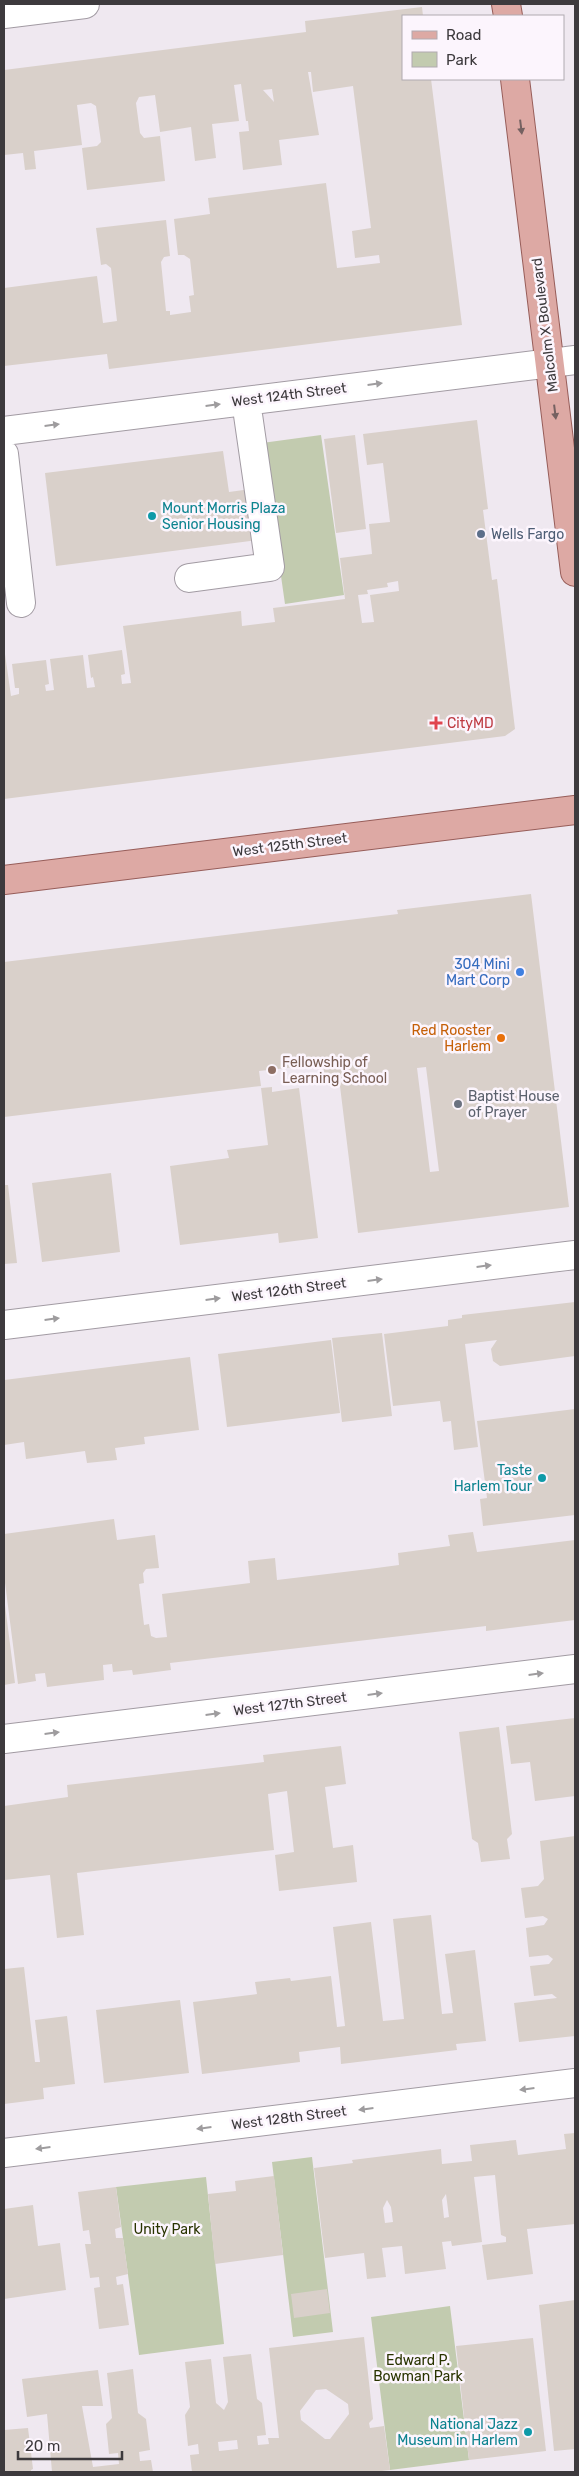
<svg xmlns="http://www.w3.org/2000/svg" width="579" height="2476" viewBox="0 0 579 2476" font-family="Rubik,sans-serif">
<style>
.green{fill:#c2cbaf}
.building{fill:#d9d0ca;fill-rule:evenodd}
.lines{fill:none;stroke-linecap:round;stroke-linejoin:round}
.minor-casing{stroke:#a29ba3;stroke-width:30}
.major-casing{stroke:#975d59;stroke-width:30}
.minor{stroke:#fff;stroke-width:28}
.major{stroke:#dda9a4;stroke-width:28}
.oneway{fill:#756161}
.oneway2{fill:#9e9c9e}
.culture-dot{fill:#0f9aa8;stroke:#fcf5fd;stroke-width:2}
.service-dot{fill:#5c6f8a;stroke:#fcf5fd;stroke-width:2}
.health-dot{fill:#e0444e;stroke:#fcf5fd;stroke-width:2}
.shop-dot{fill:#3f7fe0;stroke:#fcf5fd;stroke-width:2}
.food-dot{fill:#e8710a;stroke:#fcf5fd;stroke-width:2}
.education-dot{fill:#8d6e63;stroke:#fcf5fd;stroke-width:2}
.worship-dot{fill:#6b7280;stroke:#fcf5fd;stroke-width:2}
.labels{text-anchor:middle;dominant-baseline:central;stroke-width:5;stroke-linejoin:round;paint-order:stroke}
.street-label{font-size:14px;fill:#3d3a3d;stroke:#fcf5fd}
.culture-label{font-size:14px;fill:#0d838f;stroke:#fcf5fd;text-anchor:end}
.service-label{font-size:14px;fill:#4e5e75;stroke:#fcf5fd;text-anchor:start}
.health-label{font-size:14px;fill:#be3a42;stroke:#fcf5fd;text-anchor:start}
.shop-label{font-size:14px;fill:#366cbe;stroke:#fcf5fd;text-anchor:end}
.food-label{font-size:14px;fill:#c56008;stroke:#fcf5fd;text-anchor:end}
.education-label{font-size:14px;fill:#785e54;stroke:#fcf5fd;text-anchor:start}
.worship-label{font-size:14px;fill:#5b616d;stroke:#fcf5fd;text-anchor:start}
.park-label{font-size:14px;fill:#293400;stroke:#fcf5fd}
</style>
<rect width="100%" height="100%" fill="#efe8f0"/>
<path class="green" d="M321,435L344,595L285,604L262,443Z
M312,2157L333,2332L293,2337L272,2162Z
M206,2177L224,2344L139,2355L116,2187Z
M450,2306L469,2460L390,2470L371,2317Z"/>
<path class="building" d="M422,7L423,16H403V79H431L462,325L109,369L107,354L4,366V288L97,276L103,323L117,321L111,268L106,264L101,265L96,228L166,220L170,256L164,257L161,262L166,311H170V315L191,312L189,296L194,295L190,259L184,255H178L174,219L210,214L208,198L326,183L337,268L380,263L379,255L355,258L352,231L371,228L353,86L313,92L311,72H308L319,135L279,140L282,165L243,170L239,132L249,131L248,121H246L241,84L234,85L239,121L212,124L216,158L195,161L191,127L160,132L155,95L139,97L136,103L140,133L144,138L160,136L165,181L87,190L82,148L97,146L101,142L96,106L91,103L77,105L82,145L34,151L36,169L25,170L23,153L4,155V70L306,32L305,21ZM272,89L274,102L263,90Z
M477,420L488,509L483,510L492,580L497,579L515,729L505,736L4,799V647L11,696L19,694V688H15L12,664L46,660L49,684L45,685L46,691L54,690L50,659L83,655L87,688L95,687L93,677L91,678L88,655L122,650L125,674L121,675L122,684L131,683L123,626L241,611L242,626L275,622L273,608L345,599L340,558L372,554L369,524L390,522L383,463L367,465L363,434ZM398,581L399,591L370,595L374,622L362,623L358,595L368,594L367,590L388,587L387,583Z
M355,435L366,529L336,533L324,439Z
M223,451L229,492L251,489L257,540L56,566L45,473Z
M531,894L569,1207L358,1233L339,1078L325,1079L323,1064L259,1071L261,1086L4,1117V962L398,914L397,910ZM426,1067L439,1171L430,1172L417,1068Z
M272,1087V1092L299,1088L318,1238L279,1243L278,1233L180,1245L170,1166L229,1158L227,1150L268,1145L261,1088Z
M111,1173L120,1252L42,1262L32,1183Z
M4,1185H8L17,1263L4,1264Z
M575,1302V1356L500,1366L493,1361L491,1349L497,1340L465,1344L478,1447L454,1450L451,1421L443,1422L440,1401L393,1406L384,1334L448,1326V1320L462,1318V1315Z
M382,1333L392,1416L342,1422L332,1338Z
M331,1340L340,1413L227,1427L218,1354Z
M190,1357L199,1430L144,1437L145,1444L115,1448L117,1460L87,1463L85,1451L26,1459L24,1442L4,1445V1380Z
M575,1409V1515L483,1526L480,1499L487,1498L477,1421Z
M114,1519L117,1540L155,1535L159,1568L146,1569L143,1573L144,1583L139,1584L144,1625L149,1624L151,1636L156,1638L167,1637L162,1594L250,1583L248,1561L275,1558L277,1580L369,1569L399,1565L398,1553L450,1546L448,1535L473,1532L477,1552L575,1540V1620L486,1631V1626L170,1663L171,1670L133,1675L132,1670L113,1672L112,1664L103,1665L104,1680L47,1687L45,1673L35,1674L36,1681L18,1684L4,1575V1534Z
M5,1605L15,1683L4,1685V1606Z
M575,1718V1796L535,1801L530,1762L511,1764L506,1726Z
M499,1727L512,1834L507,1839L510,1859L481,1862L478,1843L472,1839L459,1732Z
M341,1746L346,1784L325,1787L333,1848L353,1845L357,1882L279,1891L275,1855L294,1852L287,1791L268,1794L274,1850L77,1873L84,1935L57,1938L50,1875L4,1880V1806L68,1797L67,1785L264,1762L263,1755Z
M575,1836V2036L519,2042L514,2003L557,1998L552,1994L534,1996L530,1966L549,1964L553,1959L548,1955L529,1957L526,1928L544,1925L548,1919L543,1916L525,1918L521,1888L538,1886L544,1879L540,1841Z
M431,1915L442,2014L453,2013L445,1954L475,1950L486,2041L456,2044L457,2050L341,2064L340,2047L299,2052L300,2062L202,2074L193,2002L257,1994L255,1982L290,1978L291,1981L331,1976L337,2027L345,2026L333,1927L371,1922L383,2021L404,2019L393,1919Z
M24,1967L35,2062H40L35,2020L67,2016L75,2084L43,2088L44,2099L4,2104V1969Z
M180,2000L189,2073L104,2083L96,2010Z
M575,2133V2224L527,2229L533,2274L487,2280L482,2245L506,2242V2237L501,2235L495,2175L474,2177L482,2242L452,2246L451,2241L442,2242L446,2269L405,2274L402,2246L382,2248L386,2277L367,2279L364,2253L325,2258L314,2168L353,2163L352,2160L441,2149L442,2164L472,2161L470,2145L516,2140L518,2155L566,2149L564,2134ZM446,2194L449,2217L444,2218L442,2200ZM387,2200L391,2207L393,2222L385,2223L383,2208Z
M274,2176L283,2255L215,2264L208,2194L236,2191L235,2181Z
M116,2187L121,2227L115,2229L116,2238H123L128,2274L116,2277L117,2285L123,2284L129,2325L99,2329L94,2288L100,2287L99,2277L90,2278L85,2244H91L89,2230L83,2231L78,2192Z
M33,2205L38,2246L60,2243L66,2290L4,2299V2209Z
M327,2289L330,2313L294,2318L291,2294Z
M575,2300V2449L554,2451L539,2305Z
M364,2337L373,2419L369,2423L370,2428L384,2426L390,2470L374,2472H192L190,2455L199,2454L198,2444L188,2446L185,2415L190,2407L185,2362L211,2359L216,2403L224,2410L228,2402L223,2357L251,2354L257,2399L262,2403L266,2435L257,2436L258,2445L269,2444L268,2438H279L269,2348ZM326,2389L348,2404L349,2414L330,2439H325L301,2420L300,2411L316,2390ZM237,2440L238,2449L219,2451L218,2442Z
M533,2338L546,2451L469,2460L456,2346Z
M133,2369L138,2413L146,2419L150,2450L139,2452L140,2461L151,2460L153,2472H52L47,2414L27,2417L22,2379L98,2370L103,2406H82L93,2467L119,2464L118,2453L109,2454L106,2424L112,2418L107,2373Z
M28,2428L33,2469L31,2470V2472H4V2430Z"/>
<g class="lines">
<g class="minor-casing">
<path id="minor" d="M4,14L85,4
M4,431L575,360
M4,454L21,603
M189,578L270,567L246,401
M4,1325L575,1255
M4,1739L575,1669
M4,2153L575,2083"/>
</g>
<g class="major-casing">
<path id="major" d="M506,4L508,16
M515,79L575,572
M4,880L575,810"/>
</g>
<use href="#minor" class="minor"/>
<use href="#major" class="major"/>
</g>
<defs><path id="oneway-solid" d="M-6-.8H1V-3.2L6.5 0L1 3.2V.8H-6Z" transform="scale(1.25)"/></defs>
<g class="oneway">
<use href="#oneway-solid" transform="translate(521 127) rotate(83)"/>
<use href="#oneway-solid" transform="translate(555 412) rotate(83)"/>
</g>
<g class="oneway2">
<use href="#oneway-solid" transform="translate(375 384) rotate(-7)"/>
<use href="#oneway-solid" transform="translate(213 405) rotate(-7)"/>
<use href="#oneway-solid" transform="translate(52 425) rotate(-7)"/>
<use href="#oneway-solid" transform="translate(484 1266) rotate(-7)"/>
<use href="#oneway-solid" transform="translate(375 1280) rotate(-7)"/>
<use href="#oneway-solid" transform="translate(213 1299) rotate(-7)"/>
<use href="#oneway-solid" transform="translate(52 1319) rotate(-7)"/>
<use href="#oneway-solid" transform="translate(536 1674) rotate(-7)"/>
<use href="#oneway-solid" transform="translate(375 1694) rotate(-7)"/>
<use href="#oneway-solid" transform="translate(213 1714) rotate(-7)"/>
<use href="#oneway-solid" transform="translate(52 1733) rotate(-7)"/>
<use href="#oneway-solid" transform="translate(527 2089) rotate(173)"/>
<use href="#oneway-solid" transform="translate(366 2109) rotate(173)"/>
<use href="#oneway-solid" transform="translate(204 2128) rotate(173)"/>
<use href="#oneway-solid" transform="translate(43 2148) rotate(173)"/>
</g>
<g class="culture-dot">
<circle cx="152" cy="516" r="5"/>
<circle cx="542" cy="1478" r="5"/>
<circle cx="528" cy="2432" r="5"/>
</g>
<circle class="service-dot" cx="481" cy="534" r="5"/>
<path class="health-dot" d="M433.5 715.5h5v5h5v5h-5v5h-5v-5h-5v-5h5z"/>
<circle class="shop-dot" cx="520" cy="972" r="5"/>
<circle class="food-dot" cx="501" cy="1038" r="5"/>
<circle class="education-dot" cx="272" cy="1070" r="5"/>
<circle class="worship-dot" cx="458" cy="1104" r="5"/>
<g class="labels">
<g class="street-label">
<text transform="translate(545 325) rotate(-97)">Malcolm X Boulevard</text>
<text transform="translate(289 395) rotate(-7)">West 124th Street</text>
<text transform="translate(290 845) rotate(-7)">West 125th Street</text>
<text transform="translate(289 1290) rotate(-7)">West 126th Street</text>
<text transform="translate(290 1704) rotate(-7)">West 127th Street</text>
<text transform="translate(289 2118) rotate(-7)">West 128th Street</text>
</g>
<g class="culture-label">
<text x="162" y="508" text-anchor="start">Mount Morris Plaza<tspan x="162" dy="16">Senior Housing</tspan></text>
<text x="532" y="1470">Taste<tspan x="532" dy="16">Harlem Tour</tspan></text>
<text x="518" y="2424">National Jazz<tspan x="518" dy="16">Museum in Harlem</tspan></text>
</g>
<g class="service-label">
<text x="491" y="534">Wells Fargo</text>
</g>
<g class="health-label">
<text x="447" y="723">CityMD</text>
</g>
<g class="shop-label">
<text x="510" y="964">304 Mini<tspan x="510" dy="16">Mart Corp</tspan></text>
</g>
<g class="food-label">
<text x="491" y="1030">Red Rooster<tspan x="491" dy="16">Harlem</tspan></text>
</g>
<g class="education-label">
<text x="282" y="1062">Fellowship of<tspan x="282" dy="16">Learning School</tspan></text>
</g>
<g class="worship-label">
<text x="468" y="1096">Baptist House<tspan x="468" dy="16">of Prayer</tspan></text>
</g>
<g class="park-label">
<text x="167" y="2229">Unity Park</text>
<text x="418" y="2360">Edward P.<tspan x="418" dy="16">Bowman Park</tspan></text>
</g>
</g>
<rect width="579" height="2476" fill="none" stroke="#3d3a3d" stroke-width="10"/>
<rect x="402" y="15" width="162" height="65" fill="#fcf5fd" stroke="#b0aab0"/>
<rect x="412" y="31" width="25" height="8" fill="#dda9a4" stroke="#b0aab0"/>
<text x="446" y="40" font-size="15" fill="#3d3a3d">Road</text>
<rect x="412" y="52" width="25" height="15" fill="#c2cbaf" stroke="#b0aab0"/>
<text x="446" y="65" font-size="15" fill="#3d3a3d">Park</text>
<path d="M18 2451v8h104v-8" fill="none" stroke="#3d3a3d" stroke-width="2.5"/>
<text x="25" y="2451" font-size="15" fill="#3d3a3d" stroke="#fcf5fd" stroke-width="4" paint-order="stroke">20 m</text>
</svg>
